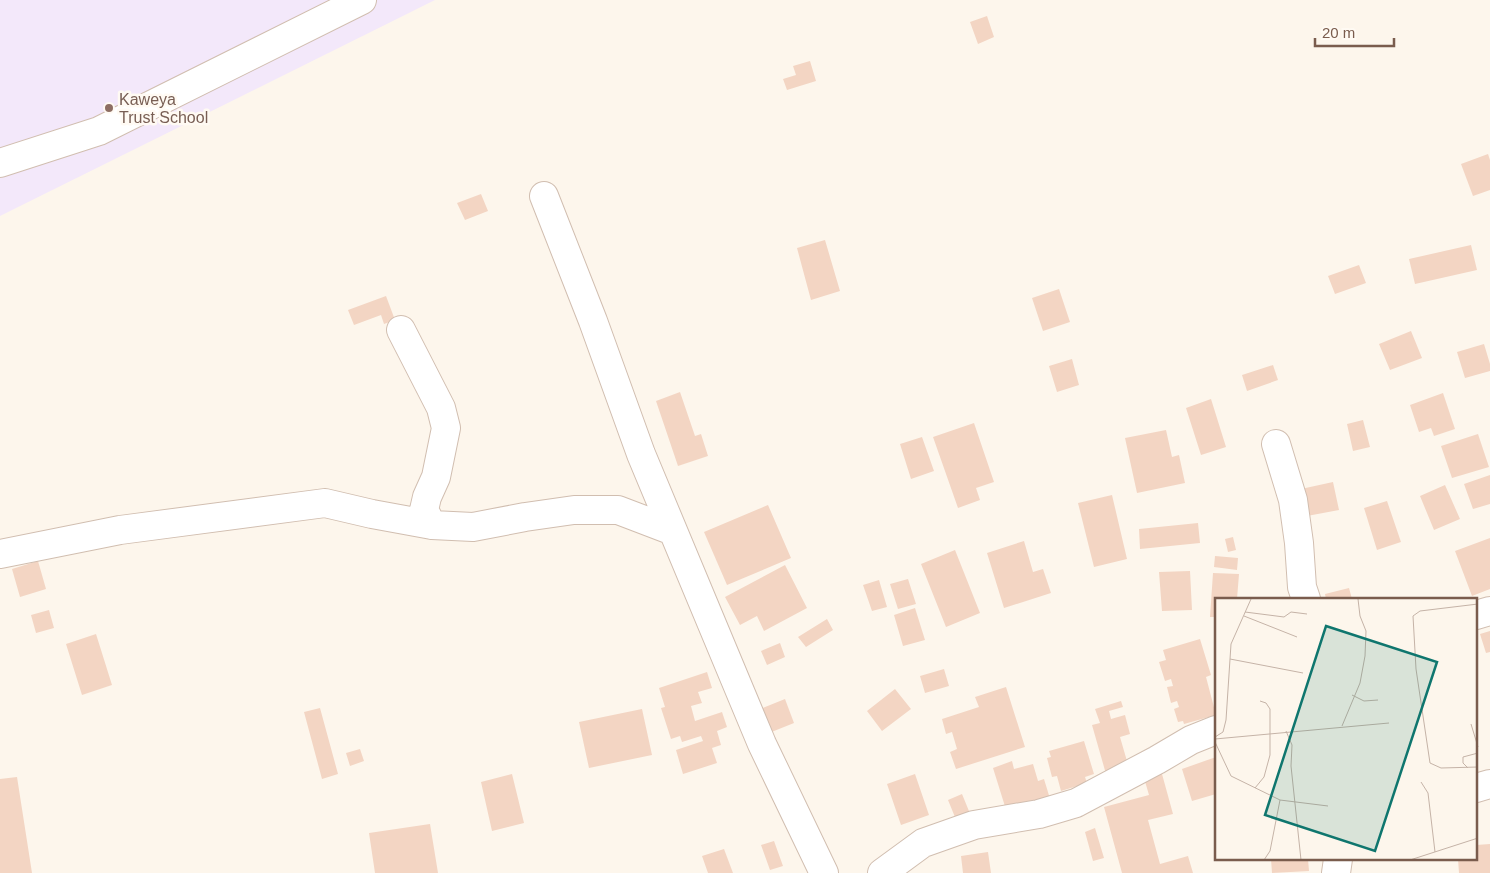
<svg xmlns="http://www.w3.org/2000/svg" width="1490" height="873" viewBox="0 0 1490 873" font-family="Helvetica,sans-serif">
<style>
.education{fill:#f3e8fa}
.building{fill:#f3d5c3}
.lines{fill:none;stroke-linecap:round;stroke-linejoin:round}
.minor-casing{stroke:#d1beb0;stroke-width:30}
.minor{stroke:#fff;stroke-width:28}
.education-dot{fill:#8d6e63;stroke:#fffaf3;stroke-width:2}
.labels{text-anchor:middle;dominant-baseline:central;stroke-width:5;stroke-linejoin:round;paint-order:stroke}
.education-label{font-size:16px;fill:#785e54;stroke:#fffaf3;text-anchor:start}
.inset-road{fill:none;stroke:#c5b3a7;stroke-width:1}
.view{fill:#0f766e;fill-opacity:0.15;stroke:#0f766e;stroke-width:2.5}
.inset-edge{fill:none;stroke:#7a5c4d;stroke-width:2.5}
</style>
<rect width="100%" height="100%" fill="#fdf6ec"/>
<path class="education" d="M0,0H435L0,216Z"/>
<path class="building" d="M987,16L994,37L978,44L970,22Z
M810,61L816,81L787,90L783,79L796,75L793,66Z
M1488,154L1490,160V190L1473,196L1461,164Z
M481,194L488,211L465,220L457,203Z
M825,240L840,291L811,300L797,248Z
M1471,245L1477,270L1415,284L1409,259Z
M1359,265L1366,283L1335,294L1328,276Z
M1059,289L1070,322L1043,331L1032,298Z
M386,296L395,320L384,324L381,315L354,325L348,310Z
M1411,331L1422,358L1390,370L1379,344Z
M1484,344L1490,364V371L1465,378L1457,352Z
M1072,359L1079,385L1057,392L1049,366Z
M1273,365L1278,380L1247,391L1242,375Z
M680,392L695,436L701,434L708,456L678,466L656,401Z
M1443,393L1455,429L1434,436L1431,428L1419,432L1410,405Z
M1211,399L1226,447L1201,455L1186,408Z
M1363,420L1370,447L1353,451L1347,424Z
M974,423L994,482L976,488L980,500L958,508L933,437Z
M1166,430L1172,457L1179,455L1185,483L1137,493L1125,438Z
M1478,434L1489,467L1452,478L1441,446Z
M922,437L934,471L911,479L900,444Z
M1490,475V504L1473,509L1464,484Z
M1333,482L1339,510L1307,516L1301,489Z
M1445,485L1460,519L1434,530L1420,496Z
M1112,495L1127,559L1094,567L1078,503Z
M1387,501L1401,542L1377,550L1364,508Z
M768,505L791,558L727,585L704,532Z
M1198,523L1200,543L1140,549L1139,529Z
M1233,537L1236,550L1228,552L1225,539Z
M1490,538V589L1472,596L1455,551Z
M1024,541L1033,572L1043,569L1051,593L1004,608L987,553Z
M955,550L980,613L946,627L921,564Z
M1215,556L1238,558L1237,570L1214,567Z
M38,561L46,589L20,597L12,569Z
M785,565L807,608L764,631L757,616L740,625L725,597Z
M1190,571L1192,610L1162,611L1159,572Z
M1213,573L1239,574L1237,599H1216V617H1210Z
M908,579L916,604L898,609L890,584Z
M879,580L887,607L872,611L863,585Z
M1349,588L1352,599H1326L1325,594Z
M915,608L925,640L903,646L894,615Z
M49,610L54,628L36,633L31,615Z
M827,619L833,630L806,647L798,637Z
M1490,631V652L1486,653L1480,634Z
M96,634L112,685L82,695L66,644Z
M1200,639L1211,675L1206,677L1216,715L1184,724L1183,721L1178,722L1174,709L1179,707L1177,701L1171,703L1167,687L1173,686L1171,679L1165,681L1159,662L1166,660L1163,650Z
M780,643L785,657L767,665L761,651Z
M944,669L949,686L925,693L920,676Z
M707,672L712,688L698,692L702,703L691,706L695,721L722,712L727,727L717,731L721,745L712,748L717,763L683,774L676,750L703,741L701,736L682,742L680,736L671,739L661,708L665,707L659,688Z
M1006,687L1025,747L956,769L950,752L957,749L952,732L946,734L942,719L979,707L975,697Z
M895,689L911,709L882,731L867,711Z
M785,699L794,723L769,733L760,709Z
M1121,701L1123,707L1109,711L1111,719L1125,715L1130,734L1120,737L1129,768L1108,781L1092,725L1100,723L1095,709Z
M320,708L338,774L322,779L304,712Z
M642,709L652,755L589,768L579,722Z
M1084,741L1094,774L1085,777L1087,783L1061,791L1057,776L1052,777L1047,758L1051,757L1049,751Z
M360,749L364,761L350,766L346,753Z
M1216,757V794L1192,801L1182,769Z
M1012,761L1014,769L1033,764L1038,781L1044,779L1051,802L1008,816L993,768Z
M512,774L524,823L492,831L481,782Z
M915,774L929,815L901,825L887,784Z
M1162,774L1173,814L1148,820L1160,864L1188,856L1193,873H1122L1104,807L1149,795L1144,778Z
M17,777L32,873H0V779Z
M962,794L971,816L957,822L948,800Z
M430,824L438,873H375L369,833Z
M1095,828L1104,858L1093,861L1085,832Z
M774,841L783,866L770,870L761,845Z
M1490,844V873H1459L1458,859H1476V845Z
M724,849L733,873H708L702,856Z
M988,852L991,873H963L961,856Z
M1271,859H1308L1309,871L1272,873Z"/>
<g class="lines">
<g class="minor-casing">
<path id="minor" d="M0,163L99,131L362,0
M544,196L593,321L641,454L762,744L824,873
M401,330L441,408L446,428L436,477L427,497L424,510L432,525
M1276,444L1293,500L1299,543L1302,587L1306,599
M0,554L120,530L325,503L372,514L432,525L473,527L525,517L574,510H618L673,531
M1476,615L1490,611
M1476,788L1490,784
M882,873L923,843L974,825L1039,814L1076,803L1157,760L1191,740L1216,730
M1336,873L1338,859"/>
</g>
<use href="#minor" class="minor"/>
</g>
<circle class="education-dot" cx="109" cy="108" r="5"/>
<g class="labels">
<g class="education-label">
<text x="119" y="99">Kaweya<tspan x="119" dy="18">Trust School</tspan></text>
</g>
</g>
<g transform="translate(1215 598)">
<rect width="262" height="262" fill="#fdf6ec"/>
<path class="inset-road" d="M263,6L205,13L198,18L201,71L215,165L226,170L263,169M30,14L69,19L76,14L92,16M29,18L82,39M15,61L88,75M137,97L149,103L163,102M256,126L263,149M127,128L145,85L150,58L151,33L145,18L143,1M71,133L77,147L76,168L86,262M0,139L8,134L11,122L16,46L36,1M0,141L174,125M0,144L16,178L65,202L113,208M253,170L248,165V159L263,155M206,184L213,195L220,254M40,190L49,179L55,157V111L51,105L45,103M49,262L55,253L65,202M195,262L263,240"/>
<path class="view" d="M111,28L222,64L160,253L50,217Z"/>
<rect width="262" height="262" class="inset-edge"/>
</g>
<path d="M1315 38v8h79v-8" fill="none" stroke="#7a5c4d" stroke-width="2.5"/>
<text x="1322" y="38" font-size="15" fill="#7a5c4d" stroke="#fffaf3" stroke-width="4" paint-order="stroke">20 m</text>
</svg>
